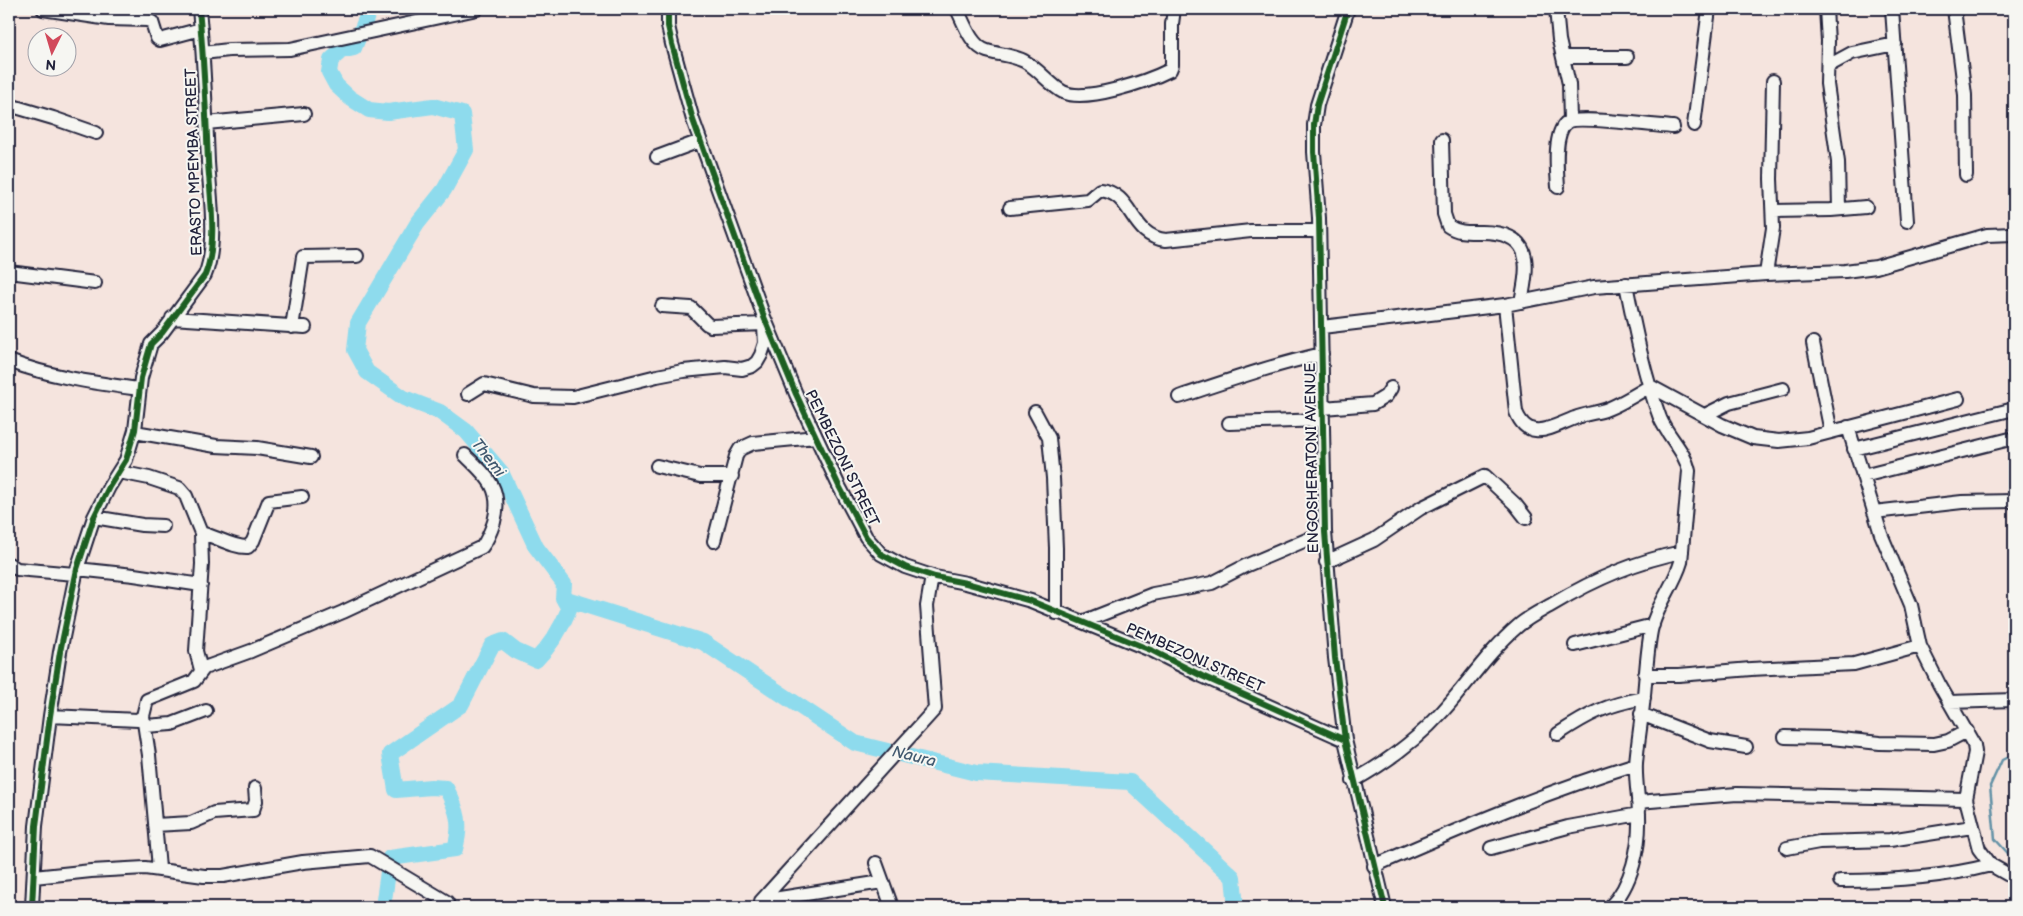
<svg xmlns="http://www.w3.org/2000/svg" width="2023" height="916" viewBox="0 0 2023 916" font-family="'Balsamiq Sans',sans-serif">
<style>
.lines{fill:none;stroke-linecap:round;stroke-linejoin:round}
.stream{stroke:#6391a6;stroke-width:2.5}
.river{stroke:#8edbed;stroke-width:16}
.minor-casing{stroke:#22223b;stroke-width:16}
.minor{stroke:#f6f6f2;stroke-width:12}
.cycleway-casing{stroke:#f6f6f2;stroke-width:9}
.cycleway{stroke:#1b5e20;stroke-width:6}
.labels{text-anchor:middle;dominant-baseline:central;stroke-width:4;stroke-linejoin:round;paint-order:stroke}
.street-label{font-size:15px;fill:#22223b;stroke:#f6f6f2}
.water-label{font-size:16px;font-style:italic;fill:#425a70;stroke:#f6f6f2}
</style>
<rect width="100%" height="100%" fill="#f5e4de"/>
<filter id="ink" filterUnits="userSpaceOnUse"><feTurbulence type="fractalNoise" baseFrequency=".02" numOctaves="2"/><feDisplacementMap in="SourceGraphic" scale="10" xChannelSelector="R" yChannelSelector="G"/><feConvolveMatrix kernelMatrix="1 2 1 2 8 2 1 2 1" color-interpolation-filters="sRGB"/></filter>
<g filter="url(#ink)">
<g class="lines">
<path class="stream" d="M2014,754L2002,760L1990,786L1995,839L2014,860"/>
<path class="river" d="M370,9L354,48L341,51L331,60L329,72L336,85L350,98L369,110L388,112L433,106L462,114L466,150L444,190L417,224L358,323L355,350L367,372L404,398L440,412L466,431L501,472L536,547L564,584L563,598L569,609C562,627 550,646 536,660L516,651L503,641L492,645L461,705L390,754L396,790L431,787L446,788C458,811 462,824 455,849L390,858L383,907
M563,598L703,642L855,743L976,773L1130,782L1233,877L1236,907"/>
<g class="minor-casing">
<path id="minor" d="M43,9L109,19L147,20L152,22L157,38L160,40L201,29
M668,9V26L672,44L693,120L764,317L796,394L839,486L866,537L881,554L905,567L935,577L966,583L1031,601L1153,651L1202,676L1345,740
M957,9C964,23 971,46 987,51C1000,55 1012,55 1024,61C1039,69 1050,85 1063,92C1085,103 1148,81 1170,70L1172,65V24L1174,9
M1348,9L1317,105L1314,125V152L1319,218L1325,532L1335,658L1345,740L1385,907
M1556,9L1559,40L1569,84L1570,120
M1826,9L1828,41L1827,84L1838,162L1839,209
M1892,9L1907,221
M1954,9L1965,95L1966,175
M203,53L229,50L290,49L477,9
M1563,57H1627
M1828,66L1852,53L1895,44
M9,105L53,118L96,133
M206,123L304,114
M1694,125L1709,9
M1442,140L1444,214L1448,226C1458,233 1469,232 1481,232C1533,232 1529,262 1521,302
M657,157L700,141
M1558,187C1557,171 1553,135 1566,123C1574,115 1658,126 1673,127
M1010,208L1088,200L1100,190C1134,193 1129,236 1166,240L1251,231H1319
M1773,211L1831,210L1866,207
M9,272L95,283
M1766,274L1773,228L1771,179L1773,81
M1505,305L1516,412C1529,444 1553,426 1575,418C1585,414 1595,413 1605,410C1621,404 1635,395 1650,386L1722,425L1753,438L1779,441L1808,438L1958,399
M662,306L691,308L707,324L711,326L764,324
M172,318L305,327
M292,327L303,257L357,256
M1322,327L1505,305L1594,287L1766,274L1845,271L1876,267L1987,235L2014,234
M1813,343L1831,432
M9,361C50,377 96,383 139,389
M468,394L484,384L534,396L573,397L657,376L683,371L725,367L742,369L752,366L757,362L761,355L765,343L764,327
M1179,397C1227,381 1273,365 1322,354
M1323,408L1373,404L1386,396L1391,388
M1035,412L1049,438L1053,478L1056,548V613
M1705,415L1729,403L1783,389
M1229,423L1323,420
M1848,427L1881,534L1911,605L1920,646L1939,684L1974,745L1975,752L1966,799L1979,849L1991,865L2014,878
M135,432L216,446L257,448L311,457
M1854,449L2014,409
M657,466L700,476H732
M119,472L149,478L179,488L186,496L201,533L202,564L196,651L201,670
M1863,476L2014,438
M1874,512L1962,502L2014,501
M94,517L142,525L163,526
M201,533C215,536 234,548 248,547L253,541L269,501L302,497
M714,541L736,456L740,449L753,443L816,437
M1326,562L1374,540L1421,508L1485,476L1515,504L1526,518
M9,564L17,569L75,574
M77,569L134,575L201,585
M1082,622L1153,594L1212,583L1245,566L1325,532
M1575,645L1653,625
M1645,675H1679L1751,669L1854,664L1920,646
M1949,702L2014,700
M1641,714L1710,741L1746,747
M50,716L138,720L143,716L147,700L194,681L204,668L251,651L343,612L482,547C488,539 491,531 494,522C503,489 487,476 465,455
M143,716L149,755L159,868
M145,726L172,724L206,711
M1558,734C1590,713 1606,705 1644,698
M1785,737L1831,738L1880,743L1934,744L1948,741L1967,731
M1353,781C1387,762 1417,740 1443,711C1468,683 1489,651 1518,626C1528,617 1541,611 1553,604C1593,580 1636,561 1682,552
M1638,802L1737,794L1966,799
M155,825L191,823L214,813L253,810L256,801L255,788
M1491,848L1568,827L1639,814
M1787,848L1819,842L1890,840L1972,827
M876,863L892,907
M1374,866C1461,828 1545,792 1636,764
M34,877L91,871L145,868L204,876H223L303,862L370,856L447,902
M1840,881C1890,881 1941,878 1991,865
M761,901L935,709L927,606L932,576
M761,901L882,882
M32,907L36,826L50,716L60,652L77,569L94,517L109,487L126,460L135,430L141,378L151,344L162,333L205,275C218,244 210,195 208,162C206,110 204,60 199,9
M1610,907C1632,885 1640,847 1639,816C1639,798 1635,781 1636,763C1638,740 1642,718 1644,695C1646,674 1647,652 1651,631C1656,606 1674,586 1681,562L1689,471C1685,451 1668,437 1660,418C1644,375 1635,329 1626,284"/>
</g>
<use href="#minor" class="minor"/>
<g class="cycleway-casing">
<path id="cycleway" d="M668,9V26L672,44L693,120L764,317L796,394L839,486L866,537L881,554L905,567L935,577L966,583L1031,601L1153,651L1202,676L1345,740
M1348,9L1317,105L1314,125V152L1319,218L1325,532L1335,658L1345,740L1385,907
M32,907L36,826L50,716L60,652L77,569L94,517L109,487L126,460L135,430L141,378L151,344L162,333L205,275C218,244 210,195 208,162C206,110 204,60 199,9"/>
</g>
<use href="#cycleway" class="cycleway"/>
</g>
</g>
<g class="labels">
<g class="street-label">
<text transform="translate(194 162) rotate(-92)">ERASTO MPEMBA STREET</text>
<text transform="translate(842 458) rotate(64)">PEMBEZONI STREET</text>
<text transform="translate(1312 458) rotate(-91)">ENGOSHERATONI AVENUE</text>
<text transform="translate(1195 658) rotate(24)">PEMBEZONI STREET</text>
</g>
<g class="water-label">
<text transform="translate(488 458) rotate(52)">Themi</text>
<text transform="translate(914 757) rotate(14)">Naura</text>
</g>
</g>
<rect width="2023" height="916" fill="none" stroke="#f6f6f2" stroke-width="30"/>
<rect x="15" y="15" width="1993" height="886" fill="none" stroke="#22223b" stroke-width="2" filter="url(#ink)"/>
<g transform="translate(52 52) rotate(185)"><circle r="24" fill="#f6f6f2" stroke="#a1a1a9"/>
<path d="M0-4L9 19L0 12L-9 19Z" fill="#d1495b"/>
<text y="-8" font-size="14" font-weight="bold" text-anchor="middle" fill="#22223b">N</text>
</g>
</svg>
